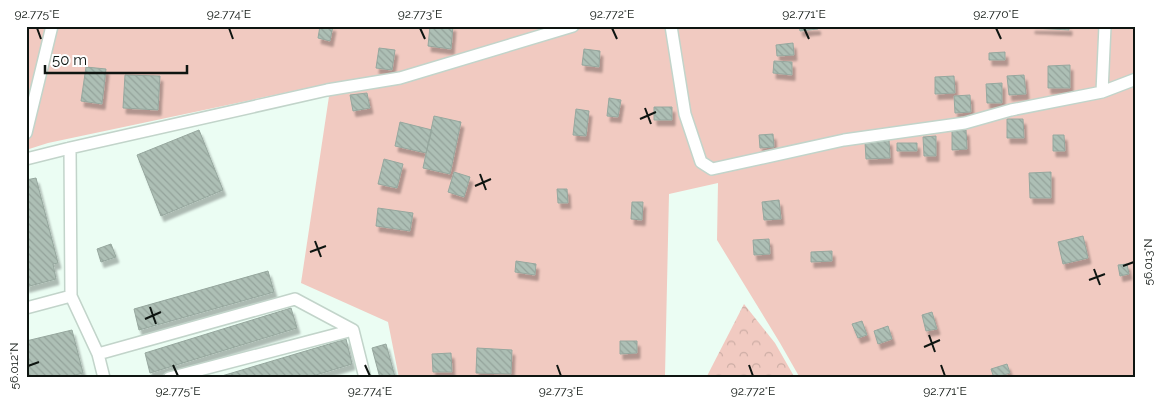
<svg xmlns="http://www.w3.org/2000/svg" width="1162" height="404" viewBox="0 0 1162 404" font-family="Raleway,sans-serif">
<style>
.green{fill:#f1cac1}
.forest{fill:url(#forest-crowns)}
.building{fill:url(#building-back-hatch);stroke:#96a79e;filter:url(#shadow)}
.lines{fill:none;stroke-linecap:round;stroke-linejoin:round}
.service-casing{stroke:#c2d4ca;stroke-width:14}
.service{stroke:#fff;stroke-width:11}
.ticks{fill:none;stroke:#0e1511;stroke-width:2}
.neatline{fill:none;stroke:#0e1511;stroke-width:2}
.ticks-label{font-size:12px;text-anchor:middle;fill:#0e1511}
</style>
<defs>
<pattern id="forest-crowns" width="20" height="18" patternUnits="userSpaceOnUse" patternTransform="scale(1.25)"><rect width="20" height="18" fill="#f1cac1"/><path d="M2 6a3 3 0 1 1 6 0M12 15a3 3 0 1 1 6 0" fill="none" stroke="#cdada5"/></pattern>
<pattern id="building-back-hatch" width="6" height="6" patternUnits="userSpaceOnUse" patternTransform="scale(1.25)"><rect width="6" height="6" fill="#adbfb5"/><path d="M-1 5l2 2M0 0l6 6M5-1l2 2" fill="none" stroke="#94a39b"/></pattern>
<filter id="shadow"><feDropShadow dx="3" dy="5.5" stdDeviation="1" flood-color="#0004"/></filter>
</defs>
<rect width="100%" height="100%" fill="#ebfdf3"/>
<path class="green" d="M26,26H1136V378H800L780,343L717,240L718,183L669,194L665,375L566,378H399L388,322L301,283L331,83L48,143L26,150Z"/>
<path class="forest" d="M744,304L775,343L795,378H706Z"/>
<path class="building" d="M320,26H333L330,41L318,38Z
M430,26H453L451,49L428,46Z
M799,26H817L818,29L800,31Z
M1032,26H1069V30L1032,28Z
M793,43L794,55L777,56L776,45Z
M379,48L395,50L392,70L376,68Z
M584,49L600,51L599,67L582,65Z
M1005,52V60H989V53Z
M774,61L792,62V75L773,73Z
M1070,65V88H1048V66Z
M86,67L106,69L102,104L81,101Z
M125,75L160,76L158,110L123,108Z
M1024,75L1026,94L1009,95L1007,76Z
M954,76L955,93L935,94V77Z
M1002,83V103H987L986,84Z
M367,93L370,108L353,111L350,95Z
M970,95L971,112L955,113L954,96Z
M609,98L621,100L618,117L607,116Z
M654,107H672V120H654Z
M576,109L589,111L586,136L573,135Z
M434,116L461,122L450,174L423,168Z
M1007,119H1023L1024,138H1007Z
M400,122L432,130L426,153L395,146Z
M199,130L223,190L161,216L137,155Z
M966,130L967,149L952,150V131Z
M773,134L774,147L760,148L759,135Z
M1053,135H1064L1065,151H1053Z
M936,136V156H924L923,137Z
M889,140L890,158L866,159L865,142Z
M897,143H917V151H897Z
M384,159L403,164L397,188L378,184Z
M454,172L470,177L464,197L448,192Z
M1051,172V198H1030L1029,173Z
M36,178L58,263L53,264L56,279L26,287V180Z
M557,189H567L568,203H558Z
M779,200L781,219L764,220L762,202Z
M632,202H643L642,220L631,219Z
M378,208L413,213L410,231L376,226Z
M1083,236L1088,258L1063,264L1058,242Z
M769,239L770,254L754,255L753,240Z
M111,244L116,257L101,262L97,249Z
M832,251V261L811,262V252Z
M516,261L536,264L535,275L515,272Z
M1127,264L1129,274L1120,276L1118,265Z
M268,271L274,292L139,330L134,309Z
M291,308L297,328L150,373L145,353Z
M932,312L937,329L926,331L922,315Z
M862,321L867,335L858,338L852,324Z
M888,326L892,339L878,344L874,331Z
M72,330L83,373L63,378H26V341Z
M346,339L352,364L306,378H215Z
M620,341H637V353L620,354Z
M386,344L395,377L380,378L372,348Z
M477,348L512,350L511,374L476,373Z
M451,353L452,372H433L432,354Z
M1007,364L1010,373L994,378L991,369Z"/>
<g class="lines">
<g class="service-casing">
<path id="service" d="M671,26L685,114L701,162L712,169L844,140L965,123L1011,110L1102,92L1136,79
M1102,92L1105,26
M26,133L52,26
M70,148L71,296L98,354
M26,159L70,148L327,90L400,78L573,26
M26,308L71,296
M104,378L98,354L295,299L353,330L365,378
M169,378L353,330"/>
</g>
<use href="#service" class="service"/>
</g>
<path class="ticks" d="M37,28L41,39M229,28L233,39M420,28L425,39M612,28L617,39M804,28L809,39M996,28L1001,39M645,108L651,124M640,119L656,112M480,174L486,190M475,186L491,179M315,241L321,257M310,252L326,246M1123,266L1134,262M1094,269L1100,285M1089,280L1105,274M150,307L156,324M145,319L161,312M929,335L935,352M924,347L940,340M173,365L178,376M365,365L370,376M557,365L561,376M749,365L753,376M941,365L945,376M28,366L39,362"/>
<rect width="1162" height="404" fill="none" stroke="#ffffff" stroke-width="55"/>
<path d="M45 65v8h142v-8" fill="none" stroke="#0e1511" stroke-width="2.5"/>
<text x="52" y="65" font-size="15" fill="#0e1511" stroke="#ffffff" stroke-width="4" paint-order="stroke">50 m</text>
<rect x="28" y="28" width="1106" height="348" class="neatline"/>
<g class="ticks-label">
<text x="37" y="18">92.775°E</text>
<text x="229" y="18">92.774°E</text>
<text x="420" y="18">92.773°E</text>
<text x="612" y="18">92.772°E</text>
<text x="804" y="18">92.771°E</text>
<text x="996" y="18">92.770°E</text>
<text transform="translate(1148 262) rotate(-90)" y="4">56.013°N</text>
<text transform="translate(14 366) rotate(-90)" y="4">56.012°N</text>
<text x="178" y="395">92.775°E</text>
<text x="370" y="395">92.774°E</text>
<text x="561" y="395">92.773°E</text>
<text x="753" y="395">92.772°E</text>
<text x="945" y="395">92.771°E</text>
</g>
</svg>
